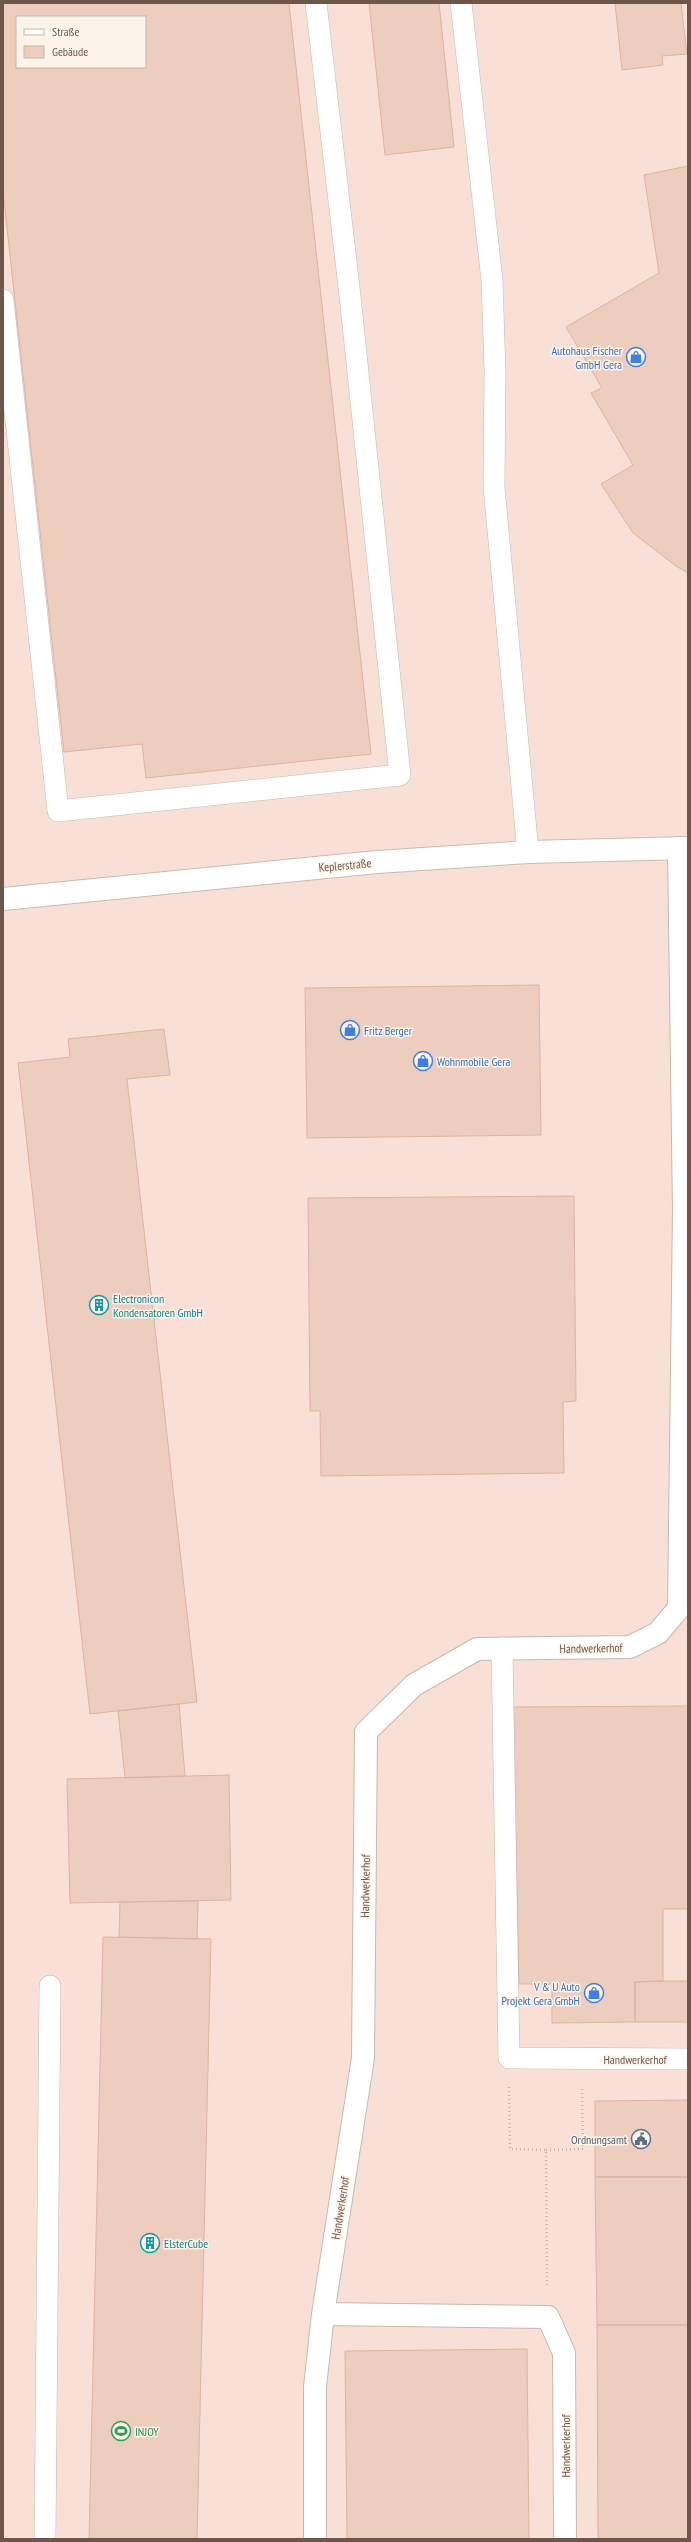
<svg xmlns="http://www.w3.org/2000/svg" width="691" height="2542" viewBox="0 0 691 2542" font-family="'PT Sans Narrow',sans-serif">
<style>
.commercial{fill:#f9e0d7;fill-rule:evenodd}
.building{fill:#edcdbd;stroke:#deb39f;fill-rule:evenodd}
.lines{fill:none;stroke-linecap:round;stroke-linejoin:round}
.lane-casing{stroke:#c9b7ab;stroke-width:22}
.street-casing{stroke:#c9b7ab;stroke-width:24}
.secondary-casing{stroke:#ceb9ab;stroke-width:24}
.path{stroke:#d1b1a1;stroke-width:2.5;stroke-dasharray:1 3;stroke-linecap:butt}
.lane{stroke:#fff;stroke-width:21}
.street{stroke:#fff;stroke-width:22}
.secondary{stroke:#fff;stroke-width:22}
.labels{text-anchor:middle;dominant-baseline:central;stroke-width:3;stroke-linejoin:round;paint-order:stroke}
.shop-label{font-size:12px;fill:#366cbe;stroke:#fdf4e9;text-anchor:end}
.street-label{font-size:12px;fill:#6f564b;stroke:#fdf4e9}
.culture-label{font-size:12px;fill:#0d838f;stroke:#fdf4e9;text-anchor:start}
.service-label{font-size:12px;fill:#4e5e75;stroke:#fdf4e9;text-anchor:end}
.leisure-label{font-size:12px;fill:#27864d;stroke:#fdf4e9;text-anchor:start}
</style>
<rect width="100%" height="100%" fill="#faf0e3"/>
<path class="commercial" d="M3,3H688V2539H3ZM17,17H145V67H17Z"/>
<path class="building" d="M3,3H289L371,754L146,778L142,744L64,752L3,191ZM17,17H145V67H17Z
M369,3H439L454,147L385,155Z
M615,3H681L687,54L662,56L663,65L622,70Z
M688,166V573L676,566L633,533L601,484L633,465L591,393L602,388L566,327L659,273L644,175Z
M539,985L541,1135L307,1138L305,988Z
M164,1029L170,1075L127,1079L197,1702L90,1714L18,1063L70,1057L68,1039Z
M574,1196L576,1401L563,1402L564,1473L321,1476L320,1411H310L308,1198Z
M179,1704L185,1776L125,1778L118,1711Z
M688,1706V1909H663V1981L635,1982V2022L552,2023V1984H519L513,1707Z
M229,1775L231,1900L70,1903L67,1779Z
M198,1901L197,1939L119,1937L120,1902Z
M103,1937L211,1939L197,2539H89Z
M663,1981H688V2022H635V1982Z
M688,2100V2177H595V2101Z
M595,2177H688V2325H597Z
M597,2325H688V2539H598Z
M527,2349L529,2539H347L345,2351Z"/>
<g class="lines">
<g class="lane-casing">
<path id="lane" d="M461,3L492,280L495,372L494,487L528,852
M3,300L58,811L400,775L350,296L316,3
M502,1648L509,2058L688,2059
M45,2539L50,1986"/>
</g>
<g class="street-casing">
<path id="street" d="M323,2314L548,2317L564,2353L565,2539
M315,2539V2387L323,2314L363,2058L366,1732L414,1685L477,1649L630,1647L658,1633L679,1608L684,1210L679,848"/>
</g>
<g class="secondary-casing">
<path id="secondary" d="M3,899L377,862L528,852L688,848"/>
</g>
<path class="path" d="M509,2087L510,2149L546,2150L547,2287
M546,2150L583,2149L582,2087"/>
<use href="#lane" class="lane"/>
<use href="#street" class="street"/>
<use href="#secondary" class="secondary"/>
</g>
<defs>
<g id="shop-ring" transform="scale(1)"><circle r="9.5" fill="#fdf4e9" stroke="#3f7fe0" stroke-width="1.5"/><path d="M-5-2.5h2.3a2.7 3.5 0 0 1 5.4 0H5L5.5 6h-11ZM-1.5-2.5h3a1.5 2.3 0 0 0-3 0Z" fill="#3f7fe0"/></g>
<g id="building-ring" transform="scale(1)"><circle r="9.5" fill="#fdf4e9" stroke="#0f9aa8" stroke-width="1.5"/><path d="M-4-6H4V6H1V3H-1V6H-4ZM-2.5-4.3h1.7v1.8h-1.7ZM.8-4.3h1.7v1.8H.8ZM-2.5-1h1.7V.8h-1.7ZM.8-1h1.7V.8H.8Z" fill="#0f9aa8"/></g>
<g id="civic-ring" transform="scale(1)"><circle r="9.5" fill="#fdf4e9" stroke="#5c6f8a" stroke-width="1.5"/><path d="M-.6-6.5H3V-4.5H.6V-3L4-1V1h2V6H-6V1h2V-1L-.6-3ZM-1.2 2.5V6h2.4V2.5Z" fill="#5c6f8a"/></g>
<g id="stadium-ring" transform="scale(1)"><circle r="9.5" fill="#fdf4e9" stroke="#2e9e5b" stroke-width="1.5"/><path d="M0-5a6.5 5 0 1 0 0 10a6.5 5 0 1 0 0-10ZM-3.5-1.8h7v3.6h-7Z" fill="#2e9e5b"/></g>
</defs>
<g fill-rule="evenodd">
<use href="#shop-ring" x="636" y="357"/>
<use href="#shop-ring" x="350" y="1030"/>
<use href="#shop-ring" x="423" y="1061"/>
<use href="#building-ring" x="99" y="1305"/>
<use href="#shop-ring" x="594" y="1993"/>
<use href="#civic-ring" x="641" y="2139"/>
<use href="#building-ring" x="150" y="2243"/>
<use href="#stadium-ring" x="121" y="2431"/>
</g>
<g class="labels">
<g class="shop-label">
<text x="622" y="350">Autohaus Fischer<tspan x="622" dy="14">GmbH Gera</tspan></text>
<text x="364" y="1030" text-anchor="start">Fritz Berger</text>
<text x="437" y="1061" text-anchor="start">Wohnmobile Gera</text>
<text x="580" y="1986">V &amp; U Auto<tspan x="580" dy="14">Projekt Gera GmbH</tspan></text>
</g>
<g class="street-label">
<text transform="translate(345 865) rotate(-5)">Keplerstraße</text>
<text transform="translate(591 1648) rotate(-1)">Handwerkerhof</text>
<text transform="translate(365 1886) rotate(-89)">Handwerkerhof</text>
<text x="635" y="2059">Handwerkerhof</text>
<text transform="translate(340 2208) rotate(-81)">Handwerkerhof</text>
<text transform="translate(565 2446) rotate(-90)">Handwerkerhof</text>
</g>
<g class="culture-label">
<text x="113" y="1298">Electronicon<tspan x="113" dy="14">Kondensatoren GmbH</tspan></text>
<text x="164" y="2243">ElsterCube</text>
</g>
<g class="service-label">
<text x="627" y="2139">Ordnungsamt</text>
</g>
<g class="leisure-label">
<text x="135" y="2431">INJOY</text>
</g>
</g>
<rect width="691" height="2542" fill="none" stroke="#6f564b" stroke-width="8"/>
<rect x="16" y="16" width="130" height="52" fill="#fdf4e9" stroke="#c4b5aa"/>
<rect x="24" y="29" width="20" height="6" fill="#ffffff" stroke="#c4b5aa"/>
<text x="52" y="36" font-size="12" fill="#6f564b">Straße</text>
<rect x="24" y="46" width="20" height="12" fill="#edcdbd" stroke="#c4b5aa"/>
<text x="52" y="56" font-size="12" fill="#6f564b">Gebäude</text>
</svg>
